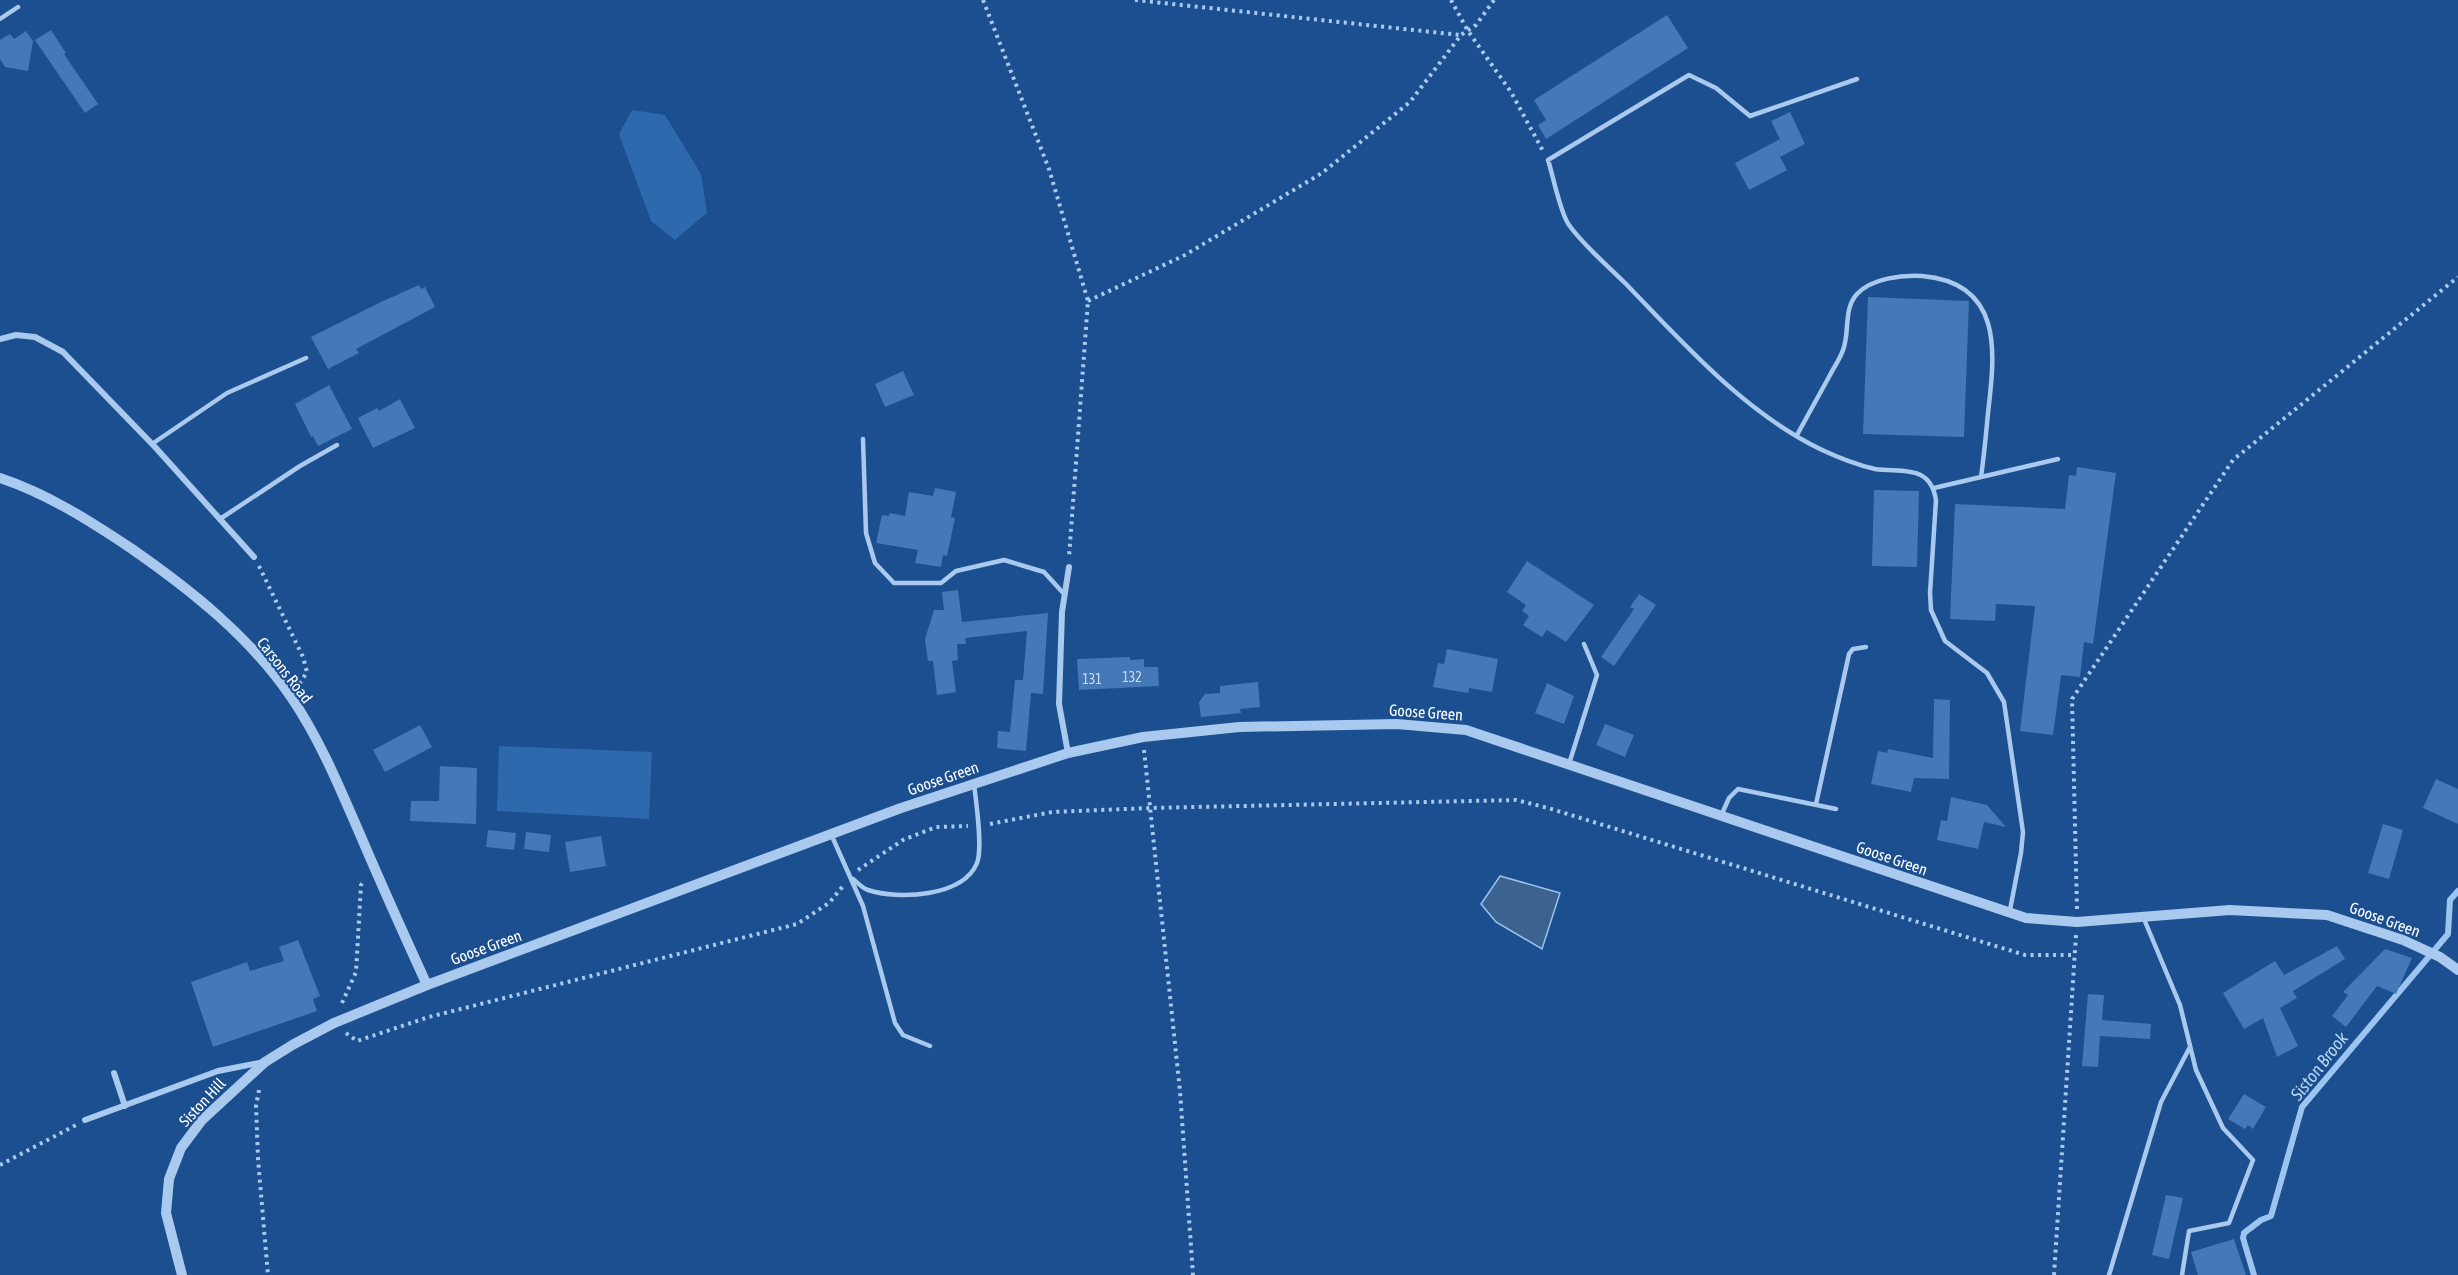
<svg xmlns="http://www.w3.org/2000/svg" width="2458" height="1275" viewBox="0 0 2458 1275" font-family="'Asap Condensed',sans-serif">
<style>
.green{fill:#2e69ad}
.water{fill:#3c6290;stroke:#9cc4f0;stroke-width:1.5}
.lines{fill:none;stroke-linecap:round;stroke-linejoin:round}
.stream{stroke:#9cc4f0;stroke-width:6}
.building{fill:#4478b7}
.path{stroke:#a9c9ee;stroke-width:4;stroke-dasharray:3 4.5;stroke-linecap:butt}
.service{stroke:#a9c9ee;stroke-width:4.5}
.minor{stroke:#a9c9ee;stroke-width:6}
.tertiary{stroke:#a9c9ee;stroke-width:10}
.labels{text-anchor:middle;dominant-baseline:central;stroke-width:4.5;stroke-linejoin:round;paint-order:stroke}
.number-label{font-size:14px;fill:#d0dded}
.street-label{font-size:16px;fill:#fff;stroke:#1b4f8f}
.water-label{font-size:18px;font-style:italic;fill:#b5d3f5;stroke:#1b4f8f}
</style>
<rect width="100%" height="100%" fill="#1b4f8f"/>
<path class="green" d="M632,110L665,115L701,174L707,213L675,240L651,221L619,134Z
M499,746L652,752L649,819L497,811Z"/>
<path class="water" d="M1500,876L1560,893L1542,949L1496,922L1481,904Z"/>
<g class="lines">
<path class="stream" d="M2254,1275L2243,1238L2244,1233L2261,1220L2271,1216L2302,1107L2448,934L2450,900L2458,891"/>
</g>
<path class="building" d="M1667,15L1688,48L1546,139L1538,125L1546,120L1534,100Z
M51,30L66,53L64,54L98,104L85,113L35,40Z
M26,31L33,41L28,71L5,67L0,59V40L10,34L14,39Z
M1790,112L1805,144L1780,157L1787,170L1749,190L1735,163L1780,139L1771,121Z
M419,285L421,289L425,287L435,307L356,349L359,353L328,369L311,337L381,302Z
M1868,297L1969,301L1964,437L1863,434Z
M903,371L914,395L885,407L875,384Z
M329,385L352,429L318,446L313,436L311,437L295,404Z
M400,399L415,428L373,448L358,418L377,408L379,411Z
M2077,467L2116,473L2093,644L2084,642L2080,677L2061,675L2053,735L2020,731L2035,606L1996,604L1995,621L1950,619L1955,504L2065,509L2069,475L2076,476Z
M935,488L956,492L951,517L955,518L947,556L943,555L941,567L915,563L918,550L876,543L882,515L889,516L890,513L905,516L909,492L933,496Z
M1874,490L1919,491L1917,567L1872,566Z
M1527,561L1594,605L1566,642L1547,630L1542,637L1523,625L1529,616L1522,611L1526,605L1507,592Z
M958,590L962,622L1048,613L1043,694L1031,693L1026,751L997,748L998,731L1010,732L1015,680H1023L1027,631L965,638L966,644H957L958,660L952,661L956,692L937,695L933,661H928L925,639L934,610H944L942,592Z
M1639,594L1656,605L1614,666L1601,657L1634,609L1630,607Z
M1447,649L1498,659L1492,692L1469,688L1468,693L1433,687L1438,663L1444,664Z
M1130,657V660L1144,659V667H1158L1159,686L1079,690L1077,659Z
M1258,682L1260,707L1240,709L1241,713L1201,717L1199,702L1205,694L1220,693V686Z
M1547,683L1574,696L1564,724L1535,713Z
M1934,699L1950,700L1949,779L1914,778L1911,792L1871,784L1878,751L1887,753L1888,749L1933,758Z
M1605,724L1634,735L1625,757L1596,745Z
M420,725L432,747L385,772L373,750Z
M440,766L477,768L476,824L410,821L411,801H439Z
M2436,779L2458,789V824L2423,808Z
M1951,797L1987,805L2006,827L1984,822L1978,849L1937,840L1941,820L1947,821Z
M2383,824L2403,830L2389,879L2368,873Z
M488,830L516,833L514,850L486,847Z
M526,832L551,835L549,852L524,849Z
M601,836L606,866L570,872L565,842Z
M298,940L320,996L313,999L317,1011L213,1047L191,982L247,962L250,971L284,961L279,947Z
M2337,946L2345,959L2293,991L2297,998L2280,1008L2298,1046L2277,1057L2263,1018L2244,1029L2223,993L2275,961L2284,975Z
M2385,949L2412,958L2396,994L2377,986L2346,1027L2332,1016L2348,995L2343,992Z
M2088,994L2104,995L2102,1020L2151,1024L2150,1039L2100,1036L2098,1067L2082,1066Z
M2244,1094L2266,1107L2253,1129L2248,1125L2245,1129L2228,1119Z
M2166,1195L2183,1198L2169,1259L2152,1255Z
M2234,1239L2246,1275H2198L2191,1252Z"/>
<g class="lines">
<path class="path" d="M983,0L1049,169L1088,301L1069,557
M1135,0L1460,35
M1451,0L1468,31L1511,92L1543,151
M1088,301L1185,255L1322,173L1410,102L1461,35L1476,25L1494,0
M259,566L303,657L307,672L300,683
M1144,750L1180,1091L1193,1275
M990,824L1052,812L1150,808L1516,800L1548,808L2025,955H2075
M858,870L903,840L936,827L968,826
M2077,909L2072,699L2233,460L2458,277
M342,1003L356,972L361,885L365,880
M346,1033L357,1041L429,1017L797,924L829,903L843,886
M259,1090L256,1106L258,1159L268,1275
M0,1165L76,1125
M2054,1275L2076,935"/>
<path class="service" d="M0,19L18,7
M1857,79L1750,116L1716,88L1689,75L1548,160C1553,175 1560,213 1569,225C1584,246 1607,265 1626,284C1683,343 1744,412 1820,449C1837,457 1857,465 1875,469C1903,473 1930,464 1936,500L1930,593L1931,610L1945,641L1987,673L2004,702L2023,832L2021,853L2010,910
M1797,435C1808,415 1819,395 1830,375C1834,367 1840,359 1843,350C1850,333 1843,309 1857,294C1872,278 1902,275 1922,276C2004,283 1995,353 1988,413C1986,435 1984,456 1981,477
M863,439L866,533L875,563L894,583H941L956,571L1004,560L1044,572L1065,595
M152,444L227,393L306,358
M1934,488L2058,459
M220,519L300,466L337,445
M1569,764L1597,675L1584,644
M1816,804L1849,654L1853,649L1866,647
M1721,816L1729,798L1738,789L1836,809
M831,834L863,906L895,1023L903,1035L930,1046
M853,879C857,882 862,888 868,890C898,900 963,897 977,863C983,848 976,801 974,784
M2144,919L2180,1005L2196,1070L2223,1128L2253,1160L2229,1223L2189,1231L2182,1275
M2109,1275L2161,1102L2190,1047"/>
<path class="minor" d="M0,339L16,335L35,337L63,352L155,447L254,557
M1068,753L1059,704L1062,612L1069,567
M114,1073L125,1106
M85,1120L218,1071L264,1062"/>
<path class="tertiary" d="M0,478C48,494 90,521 132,549C191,590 250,637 291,697C321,741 341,791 362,839C383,888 405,937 427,985
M182,1275L166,1213L169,1179L181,1148L202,1120L265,1062L294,1044L334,1023L427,985L901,808L1068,753L1143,737L1239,727L1397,724L1466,730L2026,918L2077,922L2230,910L2327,915L2403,940L2440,957L2458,970"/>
</g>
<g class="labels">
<g class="number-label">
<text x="1132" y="677">132</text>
<text x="1092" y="679">131</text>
</g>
<g class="street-label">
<text transform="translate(285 670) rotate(52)">Carsons Road</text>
<text transform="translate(1426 712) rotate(4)">Goose Green</text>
<text transform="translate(943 778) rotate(-19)">Goose Green</text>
<text transform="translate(1892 858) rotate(19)">Goose Green</text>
<text transform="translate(2385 919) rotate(20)">Goose Green</text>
<text transform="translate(486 947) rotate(-20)">Goose Green</text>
<text transform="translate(202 1102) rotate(-47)">Siston Hill</text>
</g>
<g class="water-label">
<text transform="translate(2319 1066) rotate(-52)">Siston Brook</text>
</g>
</g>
</svg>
